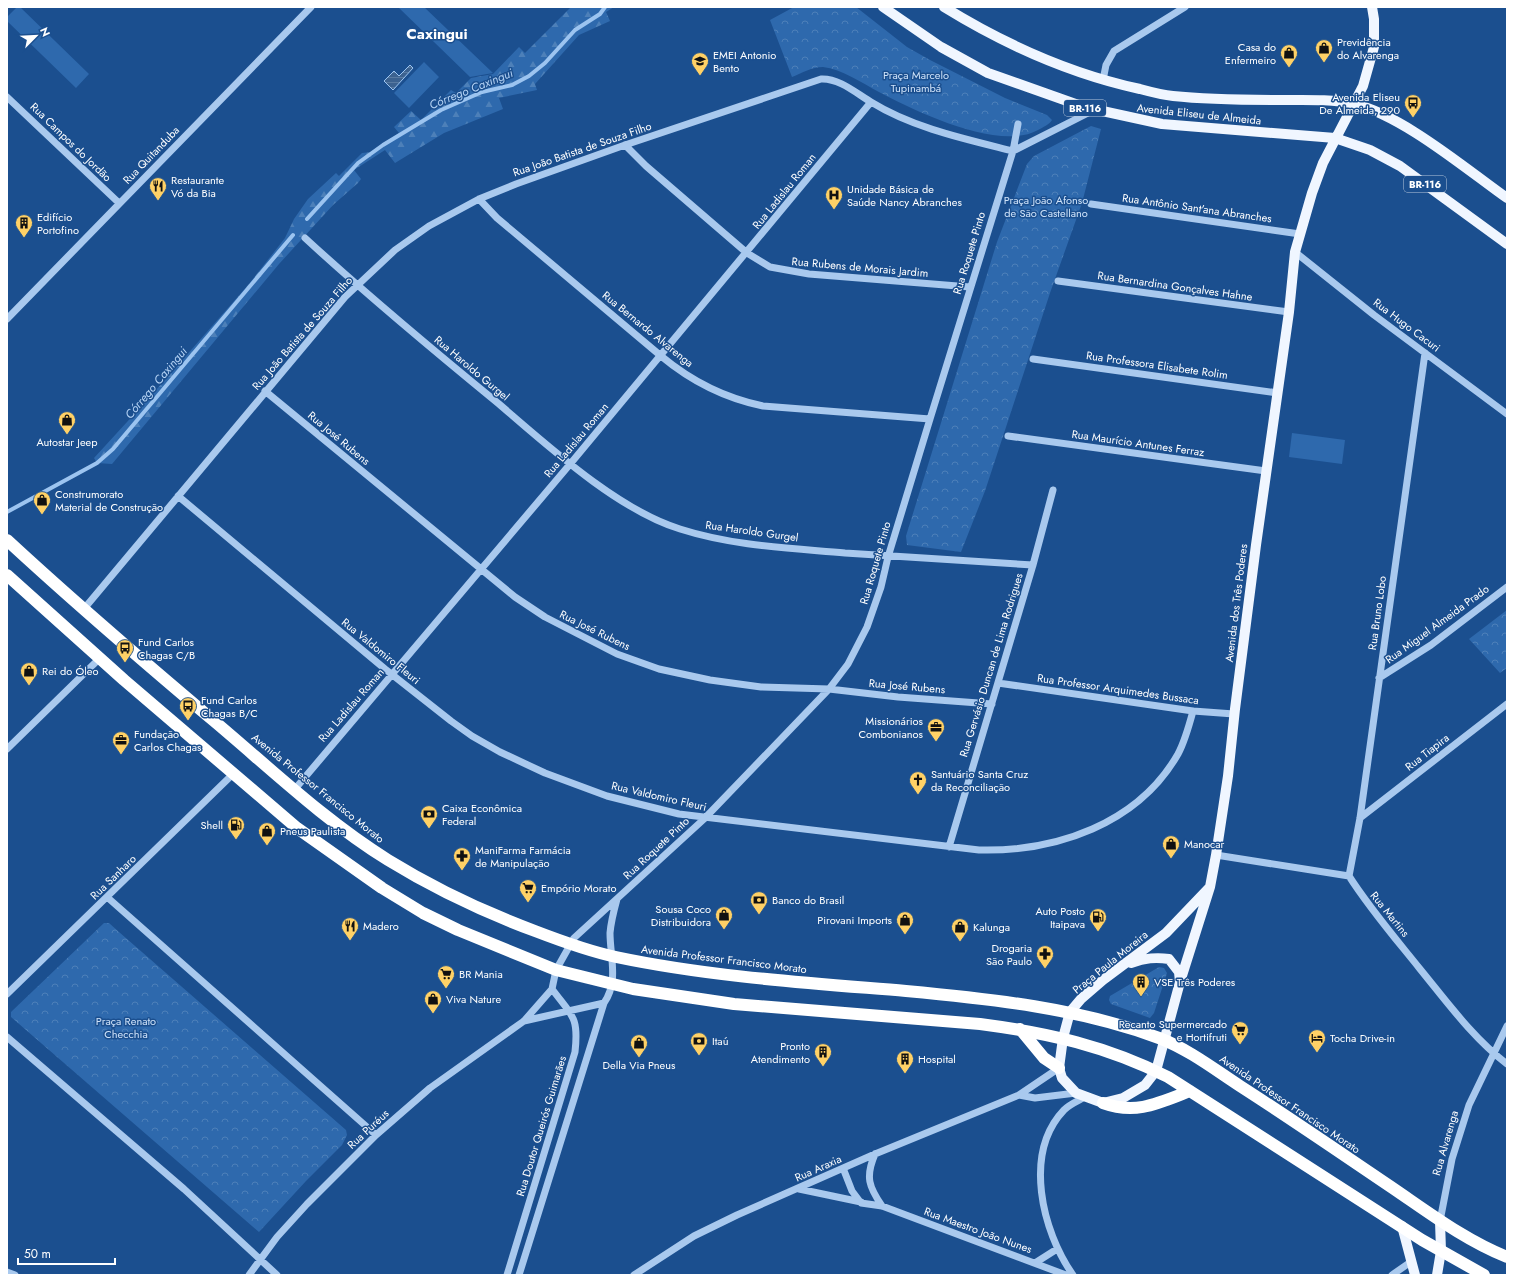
<svg xmlns="http://www.w3.org/2000/svg" width="1514" height="1282" viewBox="0 0 1514 1282" font-family="Jost,sans-serif">
<style>
.grass{fill:#2e69ad}
.forest{fill:url(#forest-firs)}
.park{fill:url(#park-crowns)}
.water{fill:url(#water-rules);stroke:#9cc4f0}
.lines{fill:none;stroke-linecap:round;stroke-linejoin:round}
.stream{stroke:#9cc4f0;stroke-width:4}
.minor{stroke:#a9c9ee;stroke-width:7}
.major{stroke:#f0f6ff;stroke-width:10}
.highway{stroke:#fff;stroke-width:12}
.labels{text-anchor:middle;dominant-baseline:central;stroke-width:3;stroke-linejoin:round;paint-order:stroke}
.shield{fill:#1b4f8f;stroke:#bbcadd;stroke-width:1}
.shield-label{font-size:10px;font-weight:bold;fill:#fff}
.poi-label{font-size:11px;fill:#fff;stroke:#1b4f8f;text-anchor:start}
.park-label{font-size:11px;fill:#cfe3fa;stroke:#1b4f8f}
.street-label{font-size:11px;fill:#fff;stroke:#1b4f8f}
.water-label{font-size:12px;font-style:italic;fill:#b5d3f5;stroke:#1b4f8f}
.district-label{font-size:15px;font-weight:bold;fill:#fff;stroke:#1b4f8f}
</style>
<defs>
<pattern id="forest-firs" width="22" height="20" patternUnits="userSpaceOnUse"><rect width="22" height="20" fill="#2e69ad"/><path d="M5 1l3.5 6h-7zM16 11l3.5 6h-7z" fill="#4d80b9"/></pattern>
<pattern id="park-crowns" width="20" height="18" patternUnits="userSpaceOnUse"><rect width="20" height="18" fill="#2e69ad"/><path d="M2 6a3 3 0 1 1 6 0M12 15a3 3 0 1 1 6 0" fill="none" stroke="#4d80b9"/></pattern>
<pattern id="water-rules" width="6" height="5" patternUnits="userSpaceOnUse"><rect width="6" height="5" fill="#3c6290"/><path d="M0 2.5h6" fill="none" stroke="#597aa1"/></pattern>
</defs>
<rect width="100%" height="100%" fill="#1b4f8f"/>
<path class="grass" d="M17,7H20L89,74L76,88L7,21V17Z
M398,7H424L493,73L470,77Z
M424,62L439,77L409,108L394,93Z
M1292,433L1345,440L1342,464L1289,457Z"/>
<path class="forest" d="M571,7H614L606,12L610,21L579,35L535,84L537,90L499,98L503,109L444,133L395,163L385,150L354,170L361,179L358,183L333,205L279,264L112,464L97,463L94,458L149,398L249,284L285,238L294,219L308,199L336,173L339,176L362,153L371,152L399,133L394,127L411,111L421,120L451,90L456,93L471,78L493,74L519,47L525,53Z"/>
<path class="park" d="M794,7H856L907,47L930,60L1005,98L1047,115L1052,120C1049,125 1043,127 1038,130C999,152 915,111 879,92C862,83 842,69 823,67C812,67 802,73 792,77L770,20Z
M1091,126L1101,129L1082,203L1050,293L985,491L961,552L907,545L906,536L997,242L1027,164L1034,156Z
M1507,610V668L1500,673L1469,639Z
M104,923H109L119,932L346,1130L347,1135L342,1145L306,1181L259,1232L11,1017V1012Z
M1159,967L1164,968L1167,973L1154,1013L1150,1018L1111,1004L1109,1000L1110,996Z"/>
<path class="water" d="M410,65L413,68L393,90L384,81L394,71L399,76Z"/>
<g class="lines">
<path class="stream" d="M307,219L358,163L383,145L441,110L482,92L512,85L529,76L545,63L575,30L600,14L605,7
M7,512L97,463L113,449L293,235"/>
<path class="minor" d="M1103,80L1106,65L1114,51L1185,7
M7,97L119,203
M625,145L646,166L747,253L770,267L809,274L970,287
M479,199L497,218L661,356C691,381 724,398 763,406L930,419
M1091,204L1300,234
M305,238C368,296 433,350 499,404C548,446 618,510 680,529C733,546 789,548 845,553C907,557 970,561 1033,565
M1295,252L1374,315L1507,414
M1058,281L1289,312
M7,319L311,7
M1033,359L1278,393
M265,391L515,597L545,617L617,654L659,669L710,680L761,687L829,689L898,697L992,704
M1008,436L1266,471
M178,496L385,669L451,721L472,736L500,752L545,773L607,796L679,814L979,850C1056,852 1138,824 1178,754C1185,741 1189,726 1193,711
M83,610L345,297L395,250L429,226L479,199L516,184L625,145L821,79C839,78 856,93 871,102C913,128 965,139 1013,151L1094,110
M1379,678L1431,645L1507,587
M998,683L1193,711L1234,714
M7,749L100,658
M295,789L571,463L871,102
M1360,818L1507,704
M949,847L1033,565L1053,490
M1216,855L1349,876C1370,909 1396,939 1420,969C1447,1002 1473,1038 1507,1064
M1349,876L1360,818L1425,353
M107,897L376,1135
M7,994L233,774
M524,1021L604,1003C619,982 610,956 610,933C611,921 614,910 617,899
M7,1037L184,1189L277,1275
M1019,1095L1035,1098L1076,1093
M875,1154C865,1177 869,1187 882,1206
M843,1168L852,1191L861,1203L882,1206L1066,1275
M799,1189L861,1202
M1440,1221L1452,1159L1469,1105L1507,1026
M1035,1263L1057,1249
M7,1272L15,1275
M249,1275L277,1237L307,1204L376,1135L430,1088L524,1021L552,989L556,970L574,938L704,819L829,689L848,664L867,627L881,587L888,557L930,419L1013,151L1018,124
M507,1275L575,1052C579,1016 572,1016 552,989
M519,1275L604,1003
M634,1275L694,1236L737,1215L875,1154L1019,1095L1059,1068
M1073,1275C1042,1231 1023,1153 1064,1110C1070,1104 1078,1101 1085,1097
M1392,1275L1412,1261"/>
<path class="major" d="M883,7L941,47L988,73L1084,107L1162,124L1335,138L1370,150L1400,166L1507,244
M944,7C1004,44 1071,74 1140,89C1151,92 1162,95 1173,96C1210,100 1247,100 1284,100C1307,100 1331,99 1354,104C1402,115 1466,169 1507,198
M1210,887L1166,933L1103,980L1081,999L1070,1012L1063,1038L1059,1068L1062,1078L1076,1093L1103,1103L1123,1098L1145,1085L1156,1071L1180,982L1210,887L1216,855L1228,776L1235,709L1256,545L1289,312L1295,252L1312,193L1323,163L1363,86L1374,47V19L1372,7
M1131,963C1145,958 1155,957 1169,959L1179,972L1180,982
M1402,1226L1415,1275
M1437,1275L1441,1251L1440,1221"/>
<path class="highway" d="M7,540C74,602 144,662 214,721C270,768 325,821 388,860C435,889 484,912 535,931C561,941 588,951 616,957C711,977 810,983 906,991C992,999 1078,1008 1159,1038C1188,1049 1214,1069 1240,1086C1293,1120 1345,1156 1397,1191C1432,1215 1467,1241 1507,1257
M7,575L124,680L297,828L382,888L423,913L458,930L556,970L633,989L734,1004L980,1024C1049,1033 1106,1046 1168,1077L1422,1240L1484,1275
M1020,1029L1044,1058L1059,1068
M1103,1103C1136,1115 1159,1103 1190,1091"/>
</g>
<defs>
<g id="shop-pin" transform="scale(0.9)"><path d="M0 17L-7.5 6A9.5 9.5 0 1 1 7.5 6Z" fill="#ffd166" stroke="#1b4f8f"/><path d="M-5-2.5h2.3a2.7 3.5 0 0 1 5.4 0H5L5.5 6h-11ZM-1.5-2.5h3a1.5 2.3 0 0 0-3 0Z" fill="#111"/></g>
<g id="school-pin" transform="scale(0.9)"><path d="M0 17L-7.5 6A9.5 9.5 0 1 1 7.5 6Z" fill="#ffd166" stroke="#1b4f8f"/><path d="M0-5L7-2L0 1L-7-2ZM-4 1L0 2.5L4 1V4Q0 6-4 4Z" fill="#111"/></g>
<g id="bus-pin" transform="scale(0.9)"><path d="M0 17L-7.5 6A9.5 9.5 0 1 1 7.5 6Z" fill="#ffd166" stroke="#1b4f8f"/><path d="M-5-6H5V4H4V6H2V4H-2V6H-4V4H-5ZM-3.5-4V0h7V-4ZM-3.5 1.2v1.5H-2V1.2ZM2 1.2v1.5H3.5V1.2Z" fill="#111"/></g>
<g id="restaurant-pin" transform="scale(0.9)"><path d="M0 17L-7.5 6A9.5 9.5 0 1 1 7.5 6Z" fill="#ffd166" stroke="#1b4f8f"/><path d="M-5-6h1v4h1v-4h1v4h1v-4h1v5L-1.5 .5V6h-2V.5L-5-1ZM5-6V6H3V1.5H1.5Q1.5-4 5-6Z" fill="#111"/></g>
<g id="hospital-pin" transform="scale(0.9)"><path d="M0 17L-7.5 6A9.5 9.5 0 1 1 7.5 6Z" fill="#ffd166" stroke="#1b4f8f"/><path d="M-5-5h3v3.5h4V-5h3V5h-3V1.5h-4V5h-3Z" fill="#111"/></g>
<g id="building-pin" transform="scale(0.9)"><path d="M0 17L-7.5 6A9.5 9.5 0 1 1 7.5 6Z" fill="#ffd166" stroke="#1b4f8f"/><path d="M-4-6H4V6H1V3H-1V6H-4ZM-2.5-4.3h1.7v1.8h-1.7ZM.8-4.3h1.7v1.8H.8ZM-2.5-1h1.7V.8h-1.7ZM.8-1h1.7V.8H.8Z" fill="#111"/></g>
<g id="office-pin" transform="scale(0.9)"><path d="M0 17L-7.5 6A9.5 9.5 0 1 1 7.5 6Z" fill="#ffd166" stroke="#1b4f8f"/><path d="M-6-3h4V-5.5h4V-3h4V5H-6ZM-1-4.5V-3h2v-1.5ZM-6 0V1H6V0Z" fill="#111"/></g>
<g id="church-pin" transform="scale(0.9)"><path d="M0 17L-7.5 6A9.5 9.5 0 1 1 7.5 6Z" fill="#ffd166" stroke="#1b4f8f"/><path d="M-1.2-6h2.4v3.5h3.3v2.4h-3.3V6h-2.4V-.1h-3.3v-2.4h3.3Z" fill="#111"/></g>
<g id="bank-pin" transform="scale(0.9)"><path d="M0 17L-7.5 6A9.5 9.5 0 1 1 7.5 6Z" fill="#ffd166" stroke="#1b4f8f"/><path d="M-6-4H6V4H-6ZM0-2.3a2.3 2.3 0 1 0 0 4.6a2.3 2.3 0 1 0 0-4.6Z" fill="#111"/></g>
<g id="fuel-pin" transform="scale(0.9)"><path d="M0 17L-7.5 6A9.5 9.5 0 1 1 7.5 6Z" fill="#ffd166" stroke="#1b4f8f"/><path d="M-5.5-6h7V0h2V4h1.3V-2.5L3-4.5l.8-.8L6-3V5H2.5V1h-1V6h-7ZM-4.2-4.7v3.2H.2V-4.7Z" fill="#111"/></g>
<g id="pharmacy-pin" transform="scale(0.9)"><path d="M0 17L-7.5 6A9.5 9.5 0 1 1 7.5 6Z" fill="#ffd166" stroke="#1b4f8f"/><path d="M-2-6h4v4h4v4h-4v4h-4v-4h-4v-4h4Z" fill="#111"/></g>
<g id="supermarket-pin" transform="scale(0.9)"><path d="M0 17L-7.5 6A9.5 9.5 0 1 1 7.5 6Z" fill="#ffd166" stroke="#1b4f8f"/><path d="M-6-5.5h2.5l.6 2H6L4.5 2H-2.5L-4.4-4H-6ZM-1.5 3.2a1.3 1.3 0 1 0 .1 0ZM3 3.2a1.3 1.3 0 1 0 .1 0Z" fill="#111"/></g>
<g id="hotel-pin" transform="scale(0.9)"><path d="M0 17L-7.5 6A9.5 9.5 0 1 1 7.5 6Z" fill="#ffd166" stroke="#1b4f8f"/><path d="M-6-4.5h1.5V1H6V5H4.5V3h-9V5H-6ZM-4 0a1.8 1.8 0 1 1 3.6 0ZM.5 0V-2.5h3Q6-2.5 6 0Z" fill="#111"/></g>
</defs>
<g fill-rule="evenodd">
<use href="#shop-pin" x="1324" y="48"/>
<use href="#shop-pin" x="1289" y="53"/>
<use href="#school-pin" x="700" y="61"/>
<use href="#bus-pin" x="1413" y="103"/>
<use href="#restaurant-pin" x="158" y="186"/>
<use href="#hospital-pin" x="834" y="195"/>
<use href="#building-pin" x="24" y="223"/>
<use href="#shop-pin" x="67" y="420"/>
<use href="#shop-pin" x="42" y="500"/>
<use href="#bus-pin" x="125" y="648"/>
<use href="#shop-pin" x="29" y="671"/>
<use href="#bus-pin" x="188" y="706"/>
<use href="#office-pin" x="936" y="727"/>
<use href="#office-pin" x="121" y="740"/>
<use href="#church-pin" x="918" y="780"/>
<use href="#bank-pin" x="429" y="814"/>
<use href="#fuel-pin" x="236" y="825"/>
<use href="#shop-pin" x="267" y="831"/>
<use href="#shop-pin" x="1171" y="844"/>
<use href="#pharmacy-pin" x="462" y="856"/>
<use href="#supermarket-pin" x="528" y="888"/>
<use href="#bank-pin" x="759" y="900"/>
<use href="#shop-pin" x="724" y="915"/>
<use href="#fuel-pin" x="1098" y="917"/>
<use href="#shop-pin" x="905" y="920"/>
<use href="#restaurant-pin" x="350" y="926"/>
<use href="#shop-pin" x="960" y="927"/>
<use href="#pharmacy-pin" x="1045" y="954"/>
<use href="#supermarket-pin" x="446" y="974"/>
<use href="#building-pin" x="1141" y="982"/>
<use href="#shop-pin" x="433" y="999"/>
<use href="#supermarket-pin" x="1240" y="1030"/>
<use href="#hotel-pin" x="1317" y="1038"/>
<use href="#bank-pin" x="699" y="1041"/>
<use href="#shop-pin" x="639" y="1043"/>
<use href="#building-pin" x="823" y="1052"/>
<use href="#building-pin" x="905" y="1059"/>
</g>
<g class="labels">
<g class="shield">
<rect x="1064" y="100" width="42" height="16" rx="3"/>
<rect x="1404" y="176" width="42" height="16" rx="3"/>
</g>
<g class="shield-label">
<text x="1085" y="108">BR-116</text>
<text x="1425" y="184">BR-116</text>
</g>
<g class="poi-label">
<text x="1337" y="42">Previdência<tspan x="1337" dy="13">do Alvarenga</tspan></text>
<text x="1276" y="47" text-anchor="end">Casa do<tspan x="1276" dy="13">Enfermeiro</tspan></text>
<text x="713" y="55">EMEI Antonio<tspan x="713" dy="13">Bento</tspan></text>
<text x="1400" y="97" text-anchor="end">Avenida Eliseu<tspan x="1400" dy="13">De Almeida, 290</tspan></text>
<text x="171" y="180">Restaurante<tspan x="171" dy="13">Vó da Bia</tspan></text>
<text x="847" y="189">Unidade Básica de<tspan x="847" dy="13">Saúde Nancy Abranches</tspan></text>
<text x="37" y="217">Edifício<tspan x="37" dy="13">Portofino</tspan></text>
<text x="67" y="442" text-anchor="middle">Autostar Jeep</text>
<text x="55" y="494">Construmorato<tspan x="55" dy="13">Material de Construção</tspan></text>
<text x="138" y="642">Fund Carlos<tspan x="138" dy="13">Chagas C/B</tspan></text>
<text x="42" y="671">Rei do Óleo</text>
<text x="201" y="700">Fund Carlos<tspan x="201" dy="13">Chagas B/C</tspan></text>
<text x="923" y="721" text-anchor="end">Missionários<tspan x="923" dy="13">Combonianos</tspan></text>
<text x="134" y="734">Fundação<tspan x="134" dy="13">Carlos Chagas</tspan></text>
<text x="931" y="774">Santuário Santa Cruz<tspan x="931" dy="13">da Reconciliação</tspan></text>
<text x="442" y="808">Caixa Econômica<tspan x="442" dy="13">Federal</tspan></text>
<text x="223" y="825" text-anchor="end">Shell</text>
<text x="280" y="831">Pneus Paulista</text>
<text x="1184" y="844">Manocar</text>
<text x="475" y="850">ManiFarma Farmácia<tspan x="475" dy="13">de Manipulação</tspan></text>
<text x="541" y="888">Empório Morato</text>
<text x="772" y="900">Banco do Brasil</text>
<text x="711" y="909" text-anchor="end">Sousa Coco<tspan x="711" dy="13">Distribuidora</tspan></text>
<text x="1085" y="911" text-anchor="end">Auto Posto<tspan x="1085" dy="13">Itaipava</tspan></text>
<text x="892" y="920" text-anchor="end">Pirovani Imports</text>
<text x="363" y="926">Madero</text>
<text x="973" y="927">Kalunga</text>
<text x="1032" y="948" text-anchor="end">Drogaria<tspan x="1032" dy="13">São Paulo</tspan></text>
<text x="459" y="974">BR Mania</text>
<text x="1154" y="982">VSE Três Poderes</text>
<text x="446" y="999">Viva Nature</text>
<text x="1227" y="1024" text-anchor="end">Recanto Supermercado<tspan x="1227" dy="13">e Hortifruti</tspan></text>
<text x="1330" y="1038">Tocha Drive-in</text>
<text x="712" y="1041">Itaú</text>
<text x="810" y="1046" text-anchor="end">Pronto<tspan x="810" dy="13">Atendimento</tspan></text>
<text x="918" y="1059">Hospital</text>
<text x="639" y="1065" text-anchor="middle">Della Via Pneus</text>
</g>
<g class="park-label">
<text x="916" y="75">Praça Marcelo<tspan x="916" dy="13">Tupinambá</tspan></text>
<text x="1046" y="200">Praça João Afonso<tspan x="1046" dy="13">de São Castellano</tspan></text>
<text x="126" y="1021">Praça Renato<tspan x="126" dy="13">Checchia</tspan></text>
</g>
<g class="street-label">
<text transform="translate(1199 114) rotate(6)">Avenida Eliseu de Almeida</text>
<text transform="translate(71 142) rotate(44)">Rua Campos do Jordão</text>
<text transform="translate(582 149) rotate(-19)">Rua João Batista de Souza Filho</text>
<text transform="translate(151 155) rotate(-46)">Rua Quitanduba</text>
<text transform="translate(784 191) rotate(-51)">Rua Ladislau Roman</text>
<text transform="translate(1197 208) rotate(8)">Rua Antônio Sant'ana Abranches</text>
<text transform="translate(969 253) rotate(-73)">Rua Roquete Pinto</text>
<text transform="translate(860 267) rotate(5)">Rua Rubens de Morais Jardim</text>
<text transform="translate(1175 286) rotate(8)">Rua Bernardina Gonçalves Hahne</text>
<text transform="translate(1407 325) rotate(37)">Rua Hugo Cacuri</text>
<text transform="translate(648 329) rotate(39)">Rua Bernardo Alvarenga</text>
<text transform="translate(302 333) rotate(-49)">Rua João Batista de Souza Filho</text>
<text transform="translate(1157 365) rotate(8)">Rua Professora Elisabete Rolim</text>
<text transform="translate(472 368) rotate(40)">Rua Haroldo Gurgel</text>
<text transform="translate(339 438) rotate(40)">Rua José Rubens</text>
<text transform="translate(576 440) rotate(-50)">Rua Ladislau Roman</text>
<text transform="translate(1138 443) rotate(8)">Rua Maurício Antunes Ferraz</text>
<text transform="translate(752 531) rotate(8)">Rua Haroldo Gurgel</text>
<text transform="translate(875 563) rotate(-74)">Rua Roquete Pinto</text>
<text transform="translate(1236 603) rotate(-83)">Avenida dos Três Poderes</text>
<text transform="translate(1377 613) rotate(-82)">Rua Bruno Lobo</text>
<text transform="translate(1437 624) rotate(-36)">Rua Miguel Almeida Prado</text>
<text transform="translate(595 630) rotate(26)">Rua José Rubens</text>
<text transform="translate(381 651) rotate(39)">Rua Valdomiro Fleuri</text>
<text transform="translate(991 665) rotate(-73)">Rua Gervásio Duncan de Lima Rodrigues</text>
<text transform="translate(907 686) rotate(5)">Rua José Rubens</text>
<text transform="translate(1118 689) rotate(8)">Rua Professor Arquimedes Bussaca</text>
<text transform="translate(351 705) rotate(-49)">Rua Ladislau Roman</text>
<text transform="translate(1427 752) rotate(-38)">Rua Tiapira</text>
<text transform="translate(318 788) rotate(39)">Avenida Professor Francisco Morato</text>
<text transform="translate(659 796) rotate(13)">Rua Valdomiro Fleuri</text>
<text transform="translate(656 848) rotate(-43)">Rua Roquete Pinto</text>
<text transform="translate(113 877) rotate(-44)">Rua Sanharo</text>
<text transform="translate(1390 914) rotate(51)">Rua Martins</text>
<text transform="translate(724 959) rotate(7)">Avenida Professor Francisco Morato</text>
<text transform="translate(1110 962) rotate(-39)">Praça Paula Moreira</text>
<text transform="translate(1290 1104) rotate(34)">Avenida Professor Francisco Morato</text>
<text transform="translate(541 1126) rotate(-73)">Rua Doutor Queirós Guimarães</text>
<text transform="translate(368 1129) rotate(-43)">Rua Puréus</text>
<text transform="translate(1445 1143) rotate(-74)">Rua Alvarenga</text>
<text transform="translate(818 1168) rotate(-24)">Rua Araxia</text>
<text transform="translate(978 1230) rotate(20)">Rua Maestro João Nunes</text>
</g>
<g class="water-label">
<text transform="translate(471 89) rotate(-22)">Córrego Caxingui</text>
<text transform="translate(156 383) rotate(-50)">Córrego Caxingui</text>
</g>
<g class="district-label">
<text x="437" y="34">Caxingui</text>
</g>
</g>
<rect width="1514" height="1282" fill="none" stroke="#ffffff" stroke-width="16"/>
<g transform="translate(36 36) rotate(66)" stroke="#1b4f8f" stroke-width="3" paint-order="stroke">
<path d="M0-3L7 15L0 10L-7 15Z" fill="#ffffff"/>
<text y="-6" font-size="11" font-weight="bold" text-anchor="middle" fill="#ffffff">N</text>
</g>
<path d="M18 1258v6h97v-6" fill="none" stroke="#ffffff" stroke-width="2"/>
<text x="24" y="1258" font-size="12" fill="#ffffff" stroke="#1b4f8f" stroke-width="3" paint-order="stroke">50 m</text>
</svg>
